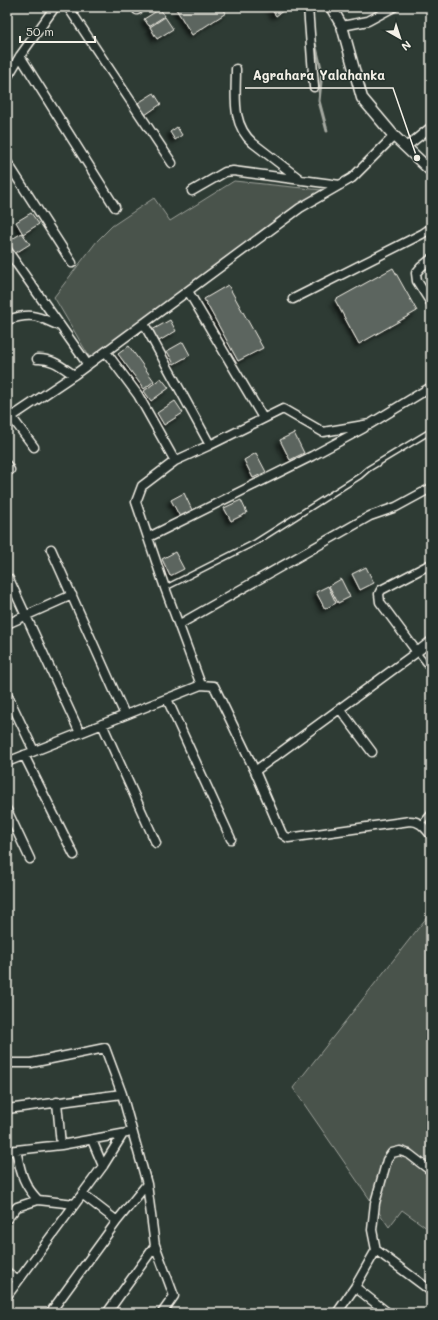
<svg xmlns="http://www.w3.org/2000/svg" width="438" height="1320" viewBox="0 0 438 1320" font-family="Mali,sans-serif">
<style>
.green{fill:#48524c;stroke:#9ea29a}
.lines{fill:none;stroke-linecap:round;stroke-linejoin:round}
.stream{stroke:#a4a8a0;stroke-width:3}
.building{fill:#5c655e;stroke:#f4f1e8;filter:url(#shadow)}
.service-casing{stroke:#f4f1e8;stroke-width:7}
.minor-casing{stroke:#f4f1e8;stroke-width:11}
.tertiary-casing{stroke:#f4f1e8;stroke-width:13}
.service{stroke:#26332d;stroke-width:4}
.minor{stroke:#26332d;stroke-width:8}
.tertiary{stroke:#26332d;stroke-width:10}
.leader{fill:none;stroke:#f4f1e8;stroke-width:1.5}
.callout-dot{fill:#f4f1e8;stroke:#26332d;stroke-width:1.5}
.callout-label{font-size:13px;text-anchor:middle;font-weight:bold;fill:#f4f1e8;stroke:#26332d;stroke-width:3;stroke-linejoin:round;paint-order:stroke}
</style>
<defs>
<filter id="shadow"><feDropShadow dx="-3.5" dy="3.5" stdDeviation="2" flood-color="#0009"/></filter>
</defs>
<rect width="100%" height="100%" fill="#2e3b34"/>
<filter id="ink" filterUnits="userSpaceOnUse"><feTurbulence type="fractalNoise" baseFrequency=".025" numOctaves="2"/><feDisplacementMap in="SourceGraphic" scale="8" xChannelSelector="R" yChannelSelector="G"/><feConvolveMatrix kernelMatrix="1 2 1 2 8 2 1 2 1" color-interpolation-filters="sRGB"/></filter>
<g filter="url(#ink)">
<path class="green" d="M234,181L322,190L282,216L90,358L54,297L97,241L112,226L154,198L170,221Z
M431,912V1231L402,1210L389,1227L293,1088Z"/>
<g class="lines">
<path class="stream" d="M312,16L313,7
M314,39L322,72L319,101L327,131"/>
</g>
<path class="building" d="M180,7H222L226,13L192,35L176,9Z
M270,7H282L284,10L276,16Z
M160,9L165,16L149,26L144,19Z
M165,17L173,29L157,39L150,27Z
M154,93L161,104L145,115L138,103Z
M177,127L182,135L175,140L170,132Z
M31,213L39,224L23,234L16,222Z
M22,233L30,244L14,254L7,242Z
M393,268L417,311L359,344L335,300Z
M228,285L263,348L238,361L204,299Z
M170,320L176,331L159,341L152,330Z
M183,342L190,355L174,364L167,351Z
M129,346L154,381L144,389L118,354Z
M161,378L169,388L151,401L144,391Z
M175,401L183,413L164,425L157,413Z
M294,433L304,453L290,460L280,440Z
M256,453L266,472L253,478L244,460Z
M184,493L192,510L180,517L171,500Z
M241,500L247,513L231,521L224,508Z
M175,552L184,569L170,576L162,559Z
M366,567L374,583L360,590L352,574Z
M341,579L350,597L338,603L329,586Z
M328,586L336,603L325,609L316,592Z"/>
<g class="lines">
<g class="service-casing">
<path id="service" d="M165,588L256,542L360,476L368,469L431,431
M417,652L431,670
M421,824L431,812"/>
</g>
<g class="minor-casing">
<path id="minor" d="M68,7L172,163
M135,7L137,10L142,7
M308,7L314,87
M342,26L368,21L394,7
M20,56L115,207
M236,69C236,96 231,124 253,143L301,180
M7,78L20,56L55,7
M406,147L431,127
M7,162L72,263
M192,191L225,172L233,171L340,185
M7,250L88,365
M431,259L421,267L416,273L417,281L431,303
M188,291L263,418
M293,299L422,234L431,228
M7,320C33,312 36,316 60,326
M144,324L210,445
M106,352L138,395L175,461
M37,359C52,358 62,367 74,375
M7,411L34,447
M7,420L74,375L300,208L352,178L394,136
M7,465L10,470
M149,537L312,456L364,428
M51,549L125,715
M9,579L80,733
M7,624L72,595
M180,624L370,516L396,507L431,488
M417,652L431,641
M201,685L165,588L136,502L142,486L175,461L210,445L283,409L323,432L370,424L431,387
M7,694L34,751
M167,699L231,839
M340,709L372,752
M102,724L156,843
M24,755L74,855
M7,762L201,685L214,686L255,771L282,834L288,838L410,821C420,821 424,827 431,835
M255,771L417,652L380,602L379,594L381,590L431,564
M7,810L30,859
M7,1063H31L105,1048L122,1094
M57,1102L61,1145
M7,1109L122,1094L147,1184
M92,1140L103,1166
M16,1150C21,1172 22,1183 38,1200L75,1204
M7,1151L61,1145L127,1133
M7,1219L17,1207L38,1200
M155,1245L174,1296L162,1313
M376,1250L431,1291
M7,1272L18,1281
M355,1287L388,1313
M7,1296L103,1166L123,1134
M50,1313L117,1221L82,1194
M107,1313L155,1246L147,1184L117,1221
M337,1313L355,1287L376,1250L372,1230L375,1203L387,1160L392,1153L400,1151L409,1154L431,1171"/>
</g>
<g class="tertiary-casing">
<path id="tertiary" d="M331,7L342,26L362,98L394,136L431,171"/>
</g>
<use href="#service" class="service"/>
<use href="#minor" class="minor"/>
<use href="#tertiary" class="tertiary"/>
</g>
</g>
<path class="leader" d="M417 158L393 88H245"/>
<circle class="callout-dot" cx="417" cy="158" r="4"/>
<g class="callout-label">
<text x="319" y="80">Agrahara Yalahanka</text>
</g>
<rect width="438" height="1320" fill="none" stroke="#26332d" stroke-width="24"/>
<rect x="12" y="12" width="414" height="1296" fill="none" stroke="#f4f1e8" stroke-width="1.5" filter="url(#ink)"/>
<g transform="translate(400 38) rotate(141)" stroke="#26332d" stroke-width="3" paint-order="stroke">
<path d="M0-3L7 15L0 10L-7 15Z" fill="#f4f1e8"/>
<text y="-6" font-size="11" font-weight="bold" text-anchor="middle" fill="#f4f1e8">N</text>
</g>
<path d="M20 36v6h75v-6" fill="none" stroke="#f4f1e8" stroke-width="2"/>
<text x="26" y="36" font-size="12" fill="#f4f1e8" stroke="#26332d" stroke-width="3" paint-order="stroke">50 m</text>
</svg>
